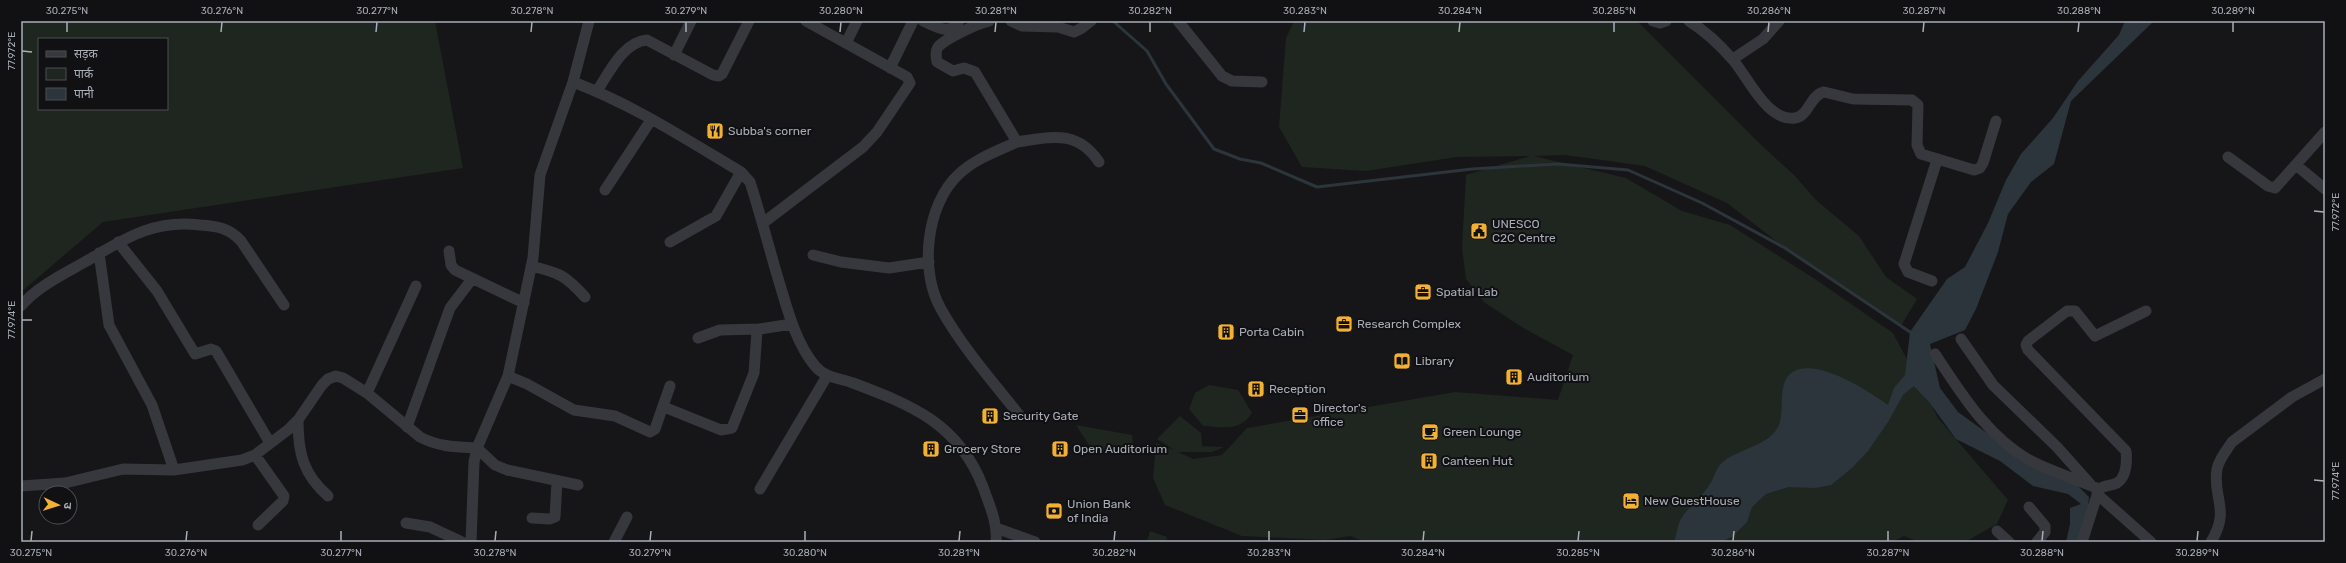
<svg xmlns="http://www.w3.org/2000/svg" width="2346" height="563" viewBox="0 0 2346 563" font-family="Rubik,'Noto Sans Devanagari',sans-serif">
<style>
.green{fill:#1e261f;fill-rule:evenodd}
.water{fill:#2c353c}
.lines{fill:none;stroke-linecap:round;stroke-linejoin:round}
.stream{stroke:#2c353c;stroke-width:3}
.minor{stroke:#37383d;stroke-width:11}
.ticks{fill:none;stroke:#a8adb8;stroke-width:1.5}
.labels{text-anchor:middle;dominant-baseline:central;stroke-width:4;stroke-linejoin:round;paint-order:stroke}
.poi-label{font-size:12px;fill:#a8adb8;stroke:#111113;text-anchor:start}
.neatline{fill:none;stroke:#a8adb8;stroke-width:1.5}
.ticks-label{font-size:10px;text-anchor:middle;fill:#a8adb8}
</style>
<rect width="100%" height="100%" fill="#161618"/>
<path class="green" d="M21,21H435L463,168L103,222L21,292ZM39,39H167V109H39Z
M1294,21H1637L1756,140L1795,176L1816,200L1859,236L1886,277L1917,299L1901,326L1785,248L1727,203L1645,166L1565,155L1534,156L1626,178L1682,211L1730,225L1815,279L1893,333L1938,418L2008,500L1997,524L1965,542H1919L1904,536L1892,542H1366L1350,536L1325,540L1242,536L1165,505L1153,478L1156,443L1174,450L1157,439L1180,416L1201,433L1202,446L1224,447L1212,452H1178L1193,459L1222,455L1247,428L1455,392L1558,400L1573,355L1525,329L1485,303L1466,279L1462,248L1466,175L1530,156L1457,157L1366,171L1302,167L1279,127L1286,38Z
M1209,385L1238,390L1252,413C1240,432 1222,427 1203,426L1189,409L1195,393Z
M1076,425L1132,435L1133,444L1113,454L1091,448Z
M1150,531L1167,537L1166,542H1147Z"/>
<path class="water" d="M2125,21H2154L2071,101L2054,164L2031,182L2008,214L1998,252L1976,309L1965,330L1930,344L1940,388L1958,412L1991,436L2074,482L2089,497L2087,516L2079,542H2066L2070,524V508L2081,504L2068,494L2033,486L2000,461L1956,439L1929,402L1914,386L1903,395L1888,422L1868,451L1852,468L1831,485L1815,488L1789,487L1766,494L1752,507L1747,522L1733,536L1721,542H1674C1677,535 1677,525 1681,519C1689,506 1702,497 1710,484C1715,476 1716,467 1724,461C1739,449 1771,445 1779,425C1786,408 1774,375 1800,369C1825,363 1869,391 1888,405L1894,388L1905,375L1910,332L1947,279L1965,267L1988,223L2006,180L2021,154L2053,118L2078,81L2119,35Z"/>
<g class="lines">
<path class="stream" d="M1113,21L1147,51L1166,84L1214,149L1240,159L1261,163L1317,187L1472,169L1558,164L1628,170L1702,203L1785,248L1910,332"/>
<path class="minor" d="M923,21C937,27 949,36 959,21
M989,21C978,23 945,39 938,47C935,52 936,57 937,62L953,71L964,68L975,72L1017,142C997,151 975,159 959,174C926,204 919,271 941,309C962,347 993,382 1020,416
M1011,21L1022,26L1058,27L1074,32L1082,28L1091,21
M1178,21L1222,76L1232,81L1262,82
M1653,21L1660,23L1666,21
M1689,21C1705,31 1721,46 1733,60C1748,77 1767,122 1795,118C1809,116 1810,95 1824,92L1853,99L1912,100L1918,105L1917,145L1921,154L1974,170L1980,168L1983,163L1996,121
M846,43L857,21
M674,55L691,21
M1733,59L1763,39L1779,21
M890,68L913,21
M573,82C632,104 687,140 741,172L750,182C760,213 768,244 777,275C787,307 794,340 815,366C825,378 840,378 853,383C912,405 959,424 983,487C989,504 998,523 996,542
M597,91C609,73 623,42 647,40L713,75L719,76L722,74L749,21
M1017,142C1051,137 1077,129 1099,162
M2228,157L2268,186L2275,188L2325,132
M2296,165L2325,189
M605,190L651,120
M763,223L863,147L877,132L910,83L907,77L806,21
M118,242L157,291L195,354L211,349L216,351L270,443
M670,242L716,216L741,172
M449,251L451,265L455,270L524,303
M99,253L109,325L152,405L174,470
M813,255L841,262L889,268L929,262
M531,266C560,273 565,275 585,297
M1932,281L1908,272L1904,264L1937,160
M21,306C37,287 62,275 83,263C123,240 152,219 200,225C217,226 229,228 241,241L284,305
M698,338L720,330L760,329
M1961,339L1993,385L2057,447L2090,484
M1935,354C1961,393 1987,436 2029,460C2052,472 2076,479 2099,489
M508,376L527,384L574,410L615,416L650,432L655,429L670,386
M367,393L416,286
M664,407L721,430L732,428L754,373L757,331L760,329L792,324
M298,420C298,453 303,474 328,496
M407,427L450,308L472,279
M255,455L284,496L283,501L258,525
M21,486L65,483L123,469L174,470L242,460L255,455L289,429L298,420L322,385L328,379L336,376L343,378L367,393L420,437C439,447 456,447 477,448L495,465L507,470L578,485
M760,489L827,376
M2097,494L2151,542
M2029,507L2045,526V532L2037,542
M532,518L550,519L555,517L557,481
M406,523L430,527L462,542
M996,528L1035,542
M1997,531L2009,542
M471,542L474,462L477,448L508,376L533,258L540,175L573,82L589,21
M614,542L627,517
M2082,542L2099,489C2105,485 2111,486 2117,483C2127,477 2127,460 2126,451L2028,350L2026,345L2028,341L2067,311H2075L2095,336L2146,311
M2211,542C2231,509 2212,498 2217,469C2219,459 2226,451 2232,442L2292,397L2325,379"/>
</g>
<path class="ticks" d="M67,32V22M221,32L222,22M376,32L377,22M531,32L532,22M686,32V22M840,32L841,22M995,32L996,22M1150,32V22M1304,32L1305,22M1459,32L1460,22M1614,32V22M1768,32L1769,22M1923,32L1924,22M2078,32L2079,22M2233,32V22M22,51L32,52M2314,211L2324,212M22,320H32M2314,480L2324,481M31,541L32,531M186,541L187,531M341,541V531M495,541L496,531M650,541L651,531M805,541V531M959,541L960,531M1114,541L1115,531M1269,541V531M1423,541L1424,531M1578,541L1579,531M1733,541L1734,531M1888,541V531M2042,541L2043,531M2197,541L2198,531"/>
<defs>
<g id="restaurant-square" transform="scale(0.9)"><rect x="-9" y="-9" width="18" height="18" rx="4" fill="#f2b134" stroke="#111113"/><path d="M-5-6h1v4h1v-4h1v4h1v-4h1v5L-1.5 .5V6h-2V.5L-5-1ZM5-6V6H3V1.5H1.5Q1.5-4 5-6Z" fill="#111"/></g>
<g id="civic-square" transform="scale(0.9)"><rect x="-9" y="-9" width="18" height="18" rx="4" fill="#f2b134" stroke="#111113"/><path d="M-.6-6.5H3V-4.5H.6V-3L4-1V1h2V6H-6V1h2V-1L-.6-3ZM-1.2 2.5V6h2.4V2.5Z" fill="#111"/></g>
<g id="office-square" transform="scale(0.9)"><rect x="-9" y="-9" width="18" height="18" rx="4" fill="#f2b134" stroke="#111113"/><path d="M-6-3h4V-5.5h4V-3h4V5H-6ZM-1-4.5V-3h2v-1.5ZM-6 0V1H6V0Z" fill="#111"/></g>
<g id="building-square" transform="scale(0.9)"><rect x="-9" y="-9" width="18" height="18" rx="4" fill="#f2b134" stroke="#111113"/><path d="M-4-6H4V6H1V3H-1V6H-4ZM-2.5-4.3h1.7v1.8h-1.7ZM.8-4.3h1.7v1.8H.8ZM-2.5-1h1.7V.8h-1.7ZM.8-1h1.7V.8H.8Z" fill="#111"/></g>
<g id="library-square" transform="scale(0.9)"><rect x="-9" y="-9" width="18" height="18" rx="4" fill="#f2b134" stroke="#111113"/><path d="M-6-4Q-3-5.5-.7-3.5V5Q-3 3-6 4ZM6-4Q3-5.5 .7-3.5V5Q3 3 6 4Z" fill="#111"/></g>
<g id="cafe-square" transform="scale(0.9)"><rect x="-9" y="-9" width="18" height="18" rx="4" fill="#f2b134" stroke="#111113"/><path d="M-5.5-4.5H6V0H3Q3 3.5 0 3.5H-2.5Q-5.5 3.5-5.5 0ZM3-3.2v2h1.7v-2ZM-6 4.5H4V6H-6Z" fill="#111"/></g>
<g id="hotel-square" transform="scale(0.9)"><rect x="-9" y="-9" width="18" height="18" rx="4" fill="#f2b134" stroke="#111113"/><path d="M-6-4.5h1.5V1H6V5H4.5V3h-9V5H-6ZM-4 0a1.8 1.8 0 1 1 3.6 0ZM.5 0V-2.5h3Q6-2.5 6 0Z" fill="#111"/></g>
<g id="bank-square" transform="scale(0.9)"><rect x="-9" y="-9" width="18" height="18" rx="4" fill="#f2b134" stroke="#111113"/><path d="M-6-4H6V4H-6ZM0-2.3a2.3 2.3 0 1 0 0 4.6a2.3 2.3 0 1 0 0-4.6Z" fill="#111"/></g>
</defs>
<g fill-rule="evenodd">
<use href="#restaurant-square" x="715" y="131"/>
<use href="#civic-square" x="1479" y="231"/>
<use href="#office-square" x="1423" y="292"/>
<use href="#office-square" x="1344" y="324"/>
<use href="#building-square" x="1226" y="332"/>
<use href="#library-square" x="1402" y="361"/>
<use href="#building-square" x="1514" y="377"/>
<use href="#building-square" x="1256" y="389"/>
<use href="#office-square" x="1300" y="415"/>
<use href="#building-square" x="990" y="416"/>
<use href="#cafe-square" x="1430" y="432"/>
<use href="#building-square" x="931" y="449"/>
<use href="#building-square" x="1060" y="449"/>
<use href="#building-square" x="1429" y="461"/>
<use href="#hotel-square" x="1631" y="501"/>
<use href="#bank-square" x="1054" y="511"/>
</g>
<g class="labels">
<g class="poi-label">
<text x="728" y="131">Subba's corner</text>
<text x="1492" y="224">UNESCO<tspan x="1492" dy="14">C2C Centre</tspan></text>
<text x="1436" y="292">Spatial Lab</text>
<text x="1357" y="324">Research Complex</text>
<text x="1239" y="332">Porta Cabin</text>
<text x="1415" y="361">Library</text>
<text x="1527" y="377">Auditorium</text>
<text x="1269" y="389">Reception</text>
<text x="1313" y="408">Director's<tspan x="1313" dy="14">office</tspan></text>
<text x="1003" y="416">Security Gate</text>
<text x="1443" y="432">Green Lounge</text>
<text x="944" y="449">Grocery Store</text>
<text x="1073" y="449">Open Auditorium</text>
<text x="1442" y="461">Canteen Hut</text>
<text x="1644" y="501">New GuestHouse</text>
<text x="1067" y="504">Union Bank<tspan x="1067" dy="14">of India</tspan></text>
</g>
</g>
<rect width="2346" height="563" fill="none" stroke="#111113" stroke-width="44"/>
<rect x="38" y="38" width="130" height="72" fill="#111113" stroke="#4d4f55"/>
<rect x="46" y="51" width="20" height="6" fill="#37383d" stroke="#4d4f55"/>
<text x="74" y="58" font-size="12" fill="#a8adb8">सड़क</text>
<rect x="46" y="68" width="20" height="12" fill="#1e261f" stroke="#4d4f55"/>
<text x="74" y="78" font-size="12" fill="#a8adb8">पार्क</text>
<rect x="46" y="88" width="20" height="12" fill="#2c353c" stroke="#4d4f55"/>
<text x="74" y="98" font-size="12" fill="#a8adb8">पानी</text>
<g transform="translate(58 505) rotate(94)"><circle r="19" fill="#111113" stroke="#4d4f55"/>
<path d="M0-3L7 15L0 10L-7 15Z" fill="#f2b134"/>
<text y="-6" font-size="11" font-weight="bold" text-anchor="middle" fill="#a8adb8">उ</text>
</g>
<rect x="22" y="22" width="2302" height="519" class="neatline"/>
<g class="ticks-label">
<text x="67" y="14">30.275°N</text>
<text x="222" y="14">30.276°N</text>
<text x="377" y="14">30.277°N</text>
<text x="532" y="14">30.278°N</text>
<text x="686" y="14">30.279°N</text>
<text x="841" y="14">30.280°N</text>
<text x="996" y="14">30.281°N</text>
<text x="1150" y="14">30.282°N</text>
<text x="1305" y="14">30.283°N</text>
<text x="1460" y="14">30.284°N</text>
<text x="1614" y="14">30.285°N</text>
<text x="1769" y="14">30.286°N</text>
<text x="1924" y="14">30.287°N</text>
<text x="2079" y="14">30.288°N</text>
<text x="2233" y="14">30.289°N</text>
<text transform="translate(11 51) rotate(-90)" y="4">77.972°E</text>
<text transform="translate(2335 212) rotate(-90)" y="4">77.972°E</text>
<text transform="translate(11 320) rotate(-90)" y="4">77.974°E</text>
<text transform="translate(2335 481) rotate(-90)" y="4">77.974°E</text>
<text x="31" y="556">30.275°N</text>
<text x="186" y="556">30.276°N</text>
<text x="341" y="556">30.277°N</text>
<text x="495" y="556">30.278°N</text>
<text x="650" y="556">30.279°N</text>
<text x="805" y="556">30.280°N</text>
<text x="959" y="556">30.281°N</text>
<text x="1114" y="556">30.282°N</text>
<text x="1269" y="556">30.283°N</text>
<text x="1423" y="556">30.284°N</text>
<text x="1578" y="556">30.285°N</text>
<text x="1733" y="556">30.286°N</text>
<text x="1888" y="556">30.287°N</text>
<text x="2042" y="556">30.288°N</text>
<text x="2197" y="556">30.289°N</text>
</g>
</svg>
